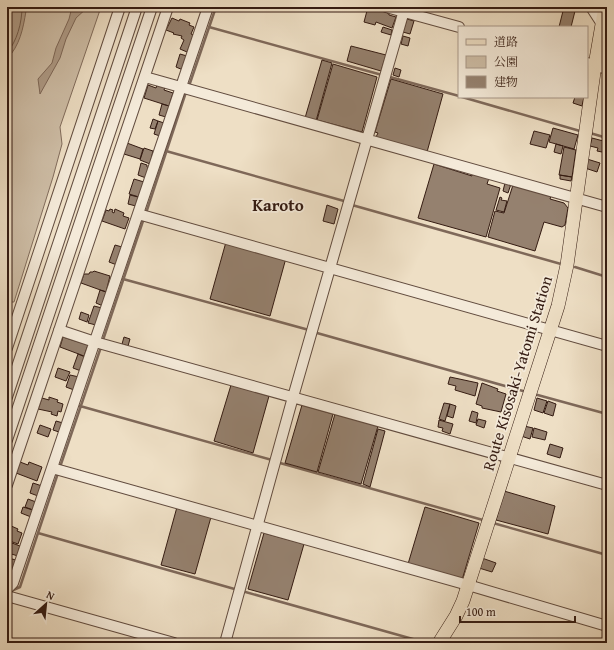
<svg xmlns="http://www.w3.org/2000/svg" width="614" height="650" viewBox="0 0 614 650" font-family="'Gentium Book Plus','Noto Serif JP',serif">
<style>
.green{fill:#cebea7;stroke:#816c5c}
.water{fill:#af9c88;stroke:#7e6859}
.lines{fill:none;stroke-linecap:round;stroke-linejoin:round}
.shore{stroke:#725c4d;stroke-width:1}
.stream{stroke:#7e6859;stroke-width:2.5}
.building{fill:#95816f;stroke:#341b12}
.minor-casing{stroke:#624c3f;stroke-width:12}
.major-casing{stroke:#341b12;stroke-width:14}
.minor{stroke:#f4ead9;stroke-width:10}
.major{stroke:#eedfc5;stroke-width:13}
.labels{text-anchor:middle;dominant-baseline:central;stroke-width:3.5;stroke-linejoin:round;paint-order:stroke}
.street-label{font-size:16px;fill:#341b12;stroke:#f4ead9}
.neighbourhood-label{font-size:17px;font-weight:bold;fill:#341b12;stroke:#f4ead9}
</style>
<rect width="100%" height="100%" fill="#eedfc5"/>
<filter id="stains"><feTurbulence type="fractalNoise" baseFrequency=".005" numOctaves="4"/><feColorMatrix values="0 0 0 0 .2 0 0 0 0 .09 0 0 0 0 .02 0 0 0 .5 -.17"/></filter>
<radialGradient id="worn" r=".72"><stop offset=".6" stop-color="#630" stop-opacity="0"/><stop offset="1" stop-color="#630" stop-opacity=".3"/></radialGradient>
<path class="green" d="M18,7H101L60,127L62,144L53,177L14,302H7V49Z"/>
<path class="water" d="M7,7H26V11C23,29 20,45 7,59Z
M72,7H88L76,18L66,39L60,58L40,94L38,79L52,63L56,48L69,19Z"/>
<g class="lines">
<path class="shore" d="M7,53C17,41 22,23 22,7"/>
<path class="stream" d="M209,27L382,75
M390,77L459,96
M189,86L216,7
M462,97L580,131
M590,133L607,138
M166,151L344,201
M352,205L561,264
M146,213L186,92
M575,267L607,277
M123,279L309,330
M317,333L523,391
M103,340L144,218
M534,394L607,414
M80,406L272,460
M280,463L483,520
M60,467L101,347
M7,496L9,491
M493,523L607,555
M38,533L238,590
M11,591L20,587L58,473
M242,591L427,643"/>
</g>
<path class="building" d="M368,7L387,11V13L389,14V15L396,17L392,28L376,22L375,25L364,22Z
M564,7H576L571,27H559Z
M172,18L179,21L180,19L190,23L189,25L194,27L191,34L194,35L187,52L180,49L184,40L181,38L182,36L173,34L174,33L166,30Z
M407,19L414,21L410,34L403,32Z
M383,27L392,30L391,35L381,32Z
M403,36L410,38L408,46L401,44Z
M351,46L386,55L381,71L347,61Z
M180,54L187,56L183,70L176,67Z
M322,60L332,63L316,121L305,118Z
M333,64L377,77L362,132L317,120Z
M395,68L401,70L399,77L393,75Z
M391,79L443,94L427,152L376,137L378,133L375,132Z
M148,85L156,88L157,85L165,87L164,90L173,93L169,106L144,98Z
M575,97H584L582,106L573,103Z
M162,104L169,106L166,117L159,115Z
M153,119L158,121L155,129L150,128Z
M158,121L164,123L160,136L154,134Z
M553,128L578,135L574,149L549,142Z
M534,131L550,135L546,148L530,144Z
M592,138L607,142V156V153L597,151L598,148L590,146Z
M127,143L143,149L140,159L124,154Z
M556,144L563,146L561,154L554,152Z
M564,147L576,150L572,177L559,175Z
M144,148L153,151L150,164L140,160Z
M587,159L600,163L597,172L585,168Z
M141,163L147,165V167L149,168L146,178L138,175Z
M434,164L472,176V173L489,178L487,184L500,188L486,237L418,218Z
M560,175L572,177L571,181L560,179Z
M134,179L144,182L139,197L129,194Z
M505,183L511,184L508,193L503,191Z
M513,185L551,196L550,199L564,203L568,208L565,225L562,227L544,222L535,251L488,237L495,211L504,213Z
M130,195L138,197L136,206L128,204Z
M500,197L502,198L501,200L507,201L504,212L496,210Z
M327,205L338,209L334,224L323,221Z
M110,209L113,210L112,212L114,213L115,209L124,213L123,216L129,218L125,229L102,221L106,210L109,211Z
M226,242L286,258L270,316L210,299Z
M115,245L122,247L117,265L109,262Z
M94,271L110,276L106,292L81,283L84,274H89L90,272H93Z
M100,290L107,292L103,306L96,303Z
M94,306L102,308L96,325L88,323Z
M81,312L89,315L87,322L79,319Z
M63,337L88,345L84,356L60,347Z
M124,337L130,339L128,346L122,344Z
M78,354L85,357L81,371L73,368Z
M58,368L70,372L66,381L55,377Z
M70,375L79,377L74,390L66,387Z
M450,377L478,383L475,396L455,390L456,386L448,384Z
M482,383L498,389L497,391L506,394L501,412L482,408V406L476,404Z
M231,385L269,396L253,453L214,441Z
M49,397L58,400L57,402L63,404L61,412L58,411L57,416L51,414L52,412L38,409L42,398L49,400Z
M537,398L547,401L543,413L534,410Z
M548,401L556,404L553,416L544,413Z
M444,403L450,404L445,421L439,419Z
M450,404L456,406L453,418L447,416Z
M302,405L333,414L317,472L285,463Z
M472,411L478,413L476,423L469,421Z
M335,414L378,426L361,484L318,472Z
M478,419L486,421L484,428L476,425Z
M439,420L453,424L450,434L442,431L443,428L438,427Z
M56,421L63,423L59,432L53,430Z
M40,425L51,429L48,437L37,433Z
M524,426L533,428L530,439L521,436Z
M534,428L547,432L545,440L532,437Z
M378,429L385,431L370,487L363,484Z
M550,444L563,448L560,458L547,454Z
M20,462L28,465L29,462L42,467L37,481L16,473Z
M33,483L42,486L38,496L30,493Z
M504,491L555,506L548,534L496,520Z
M28,499L36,502L33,510L25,507Z
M23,507L33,510L31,517L21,513Z
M177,507L211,517L195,574L161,565Z
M425,507L479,523L462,580L408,564Z
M9,525L18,529L17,531L22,533L18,544L7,540V527L8,528Z
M264,533L304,544L288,600L248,589Z
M12,543L20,546L19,549H21L18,556L8,553Z
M8,558L16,560L11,572L7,571Z
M482,558L496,563L492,572L479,568Z"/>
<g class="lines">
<g class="minor-casing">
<path id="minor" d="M386,7L459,27
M591,7L602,24
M587,63L607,69
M145,77L607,207
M138,214L607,346
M59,330L95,342L607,485
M7,348L120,7
M7,397L137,7
M7,440L152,7
M52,468L468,585L607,626
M7,485L168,7
M7,589L13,583L208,7
M7,596L174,643
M225,643L293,397L405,7"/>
</g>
<g class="major-casing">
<path id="major" d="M439,643L456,616L463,601L558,306L567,265L595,65L605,7"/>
</g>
<use href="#minor" class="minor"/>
<use href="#major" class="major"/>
</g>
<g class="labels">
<g class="street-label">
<text transform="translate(517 373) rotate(-73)">Route Kisosaki-Yatomi Station</text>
</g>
<g class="neighbourhood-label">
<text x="278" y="204">Karoto</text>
</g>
</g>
<rect width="614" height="650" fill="none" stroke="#eedfc5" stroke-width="24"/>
<rect x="8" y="8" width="598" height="634" fill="none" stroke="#341b12" stroke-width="2"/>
<rect x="12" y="12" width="590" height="626" fill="none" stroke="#341b12"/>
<rect x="458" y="26" width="130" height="72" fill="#f4ead9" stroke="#a79789"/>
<rect x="466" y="39" width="20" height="6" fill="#eedfc5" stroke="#a79789"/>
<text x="494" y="46" font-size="12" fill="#341b12">道路</text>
<rect x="466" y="56" width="20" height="12" fill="#cebea7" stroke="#a79789"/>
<text x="494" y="66" font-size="12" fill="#341b12">公園</text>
<rect x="466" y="76" width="20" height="12" fill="#95816f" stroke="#a79789"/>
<text x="494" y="86" font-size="12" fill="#341b12">建物</text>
<g transform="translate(46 604) rotate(27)" stroke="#f4ead9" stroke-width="3" paint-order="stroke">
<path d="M0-3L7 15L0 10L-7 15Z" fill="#341b12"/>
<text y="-6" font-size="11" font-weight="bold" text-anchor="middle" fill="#341b12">N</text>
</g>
<path d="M460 616v6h115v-6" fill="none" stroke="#341b12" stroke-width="2"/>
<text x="466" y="616" font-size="12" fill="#341b12" stroke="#f4ead9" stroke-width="3" paint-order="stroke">100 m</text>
<rect width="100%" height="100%" filter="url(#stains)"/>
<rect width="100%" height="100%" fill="url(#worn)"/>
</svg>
